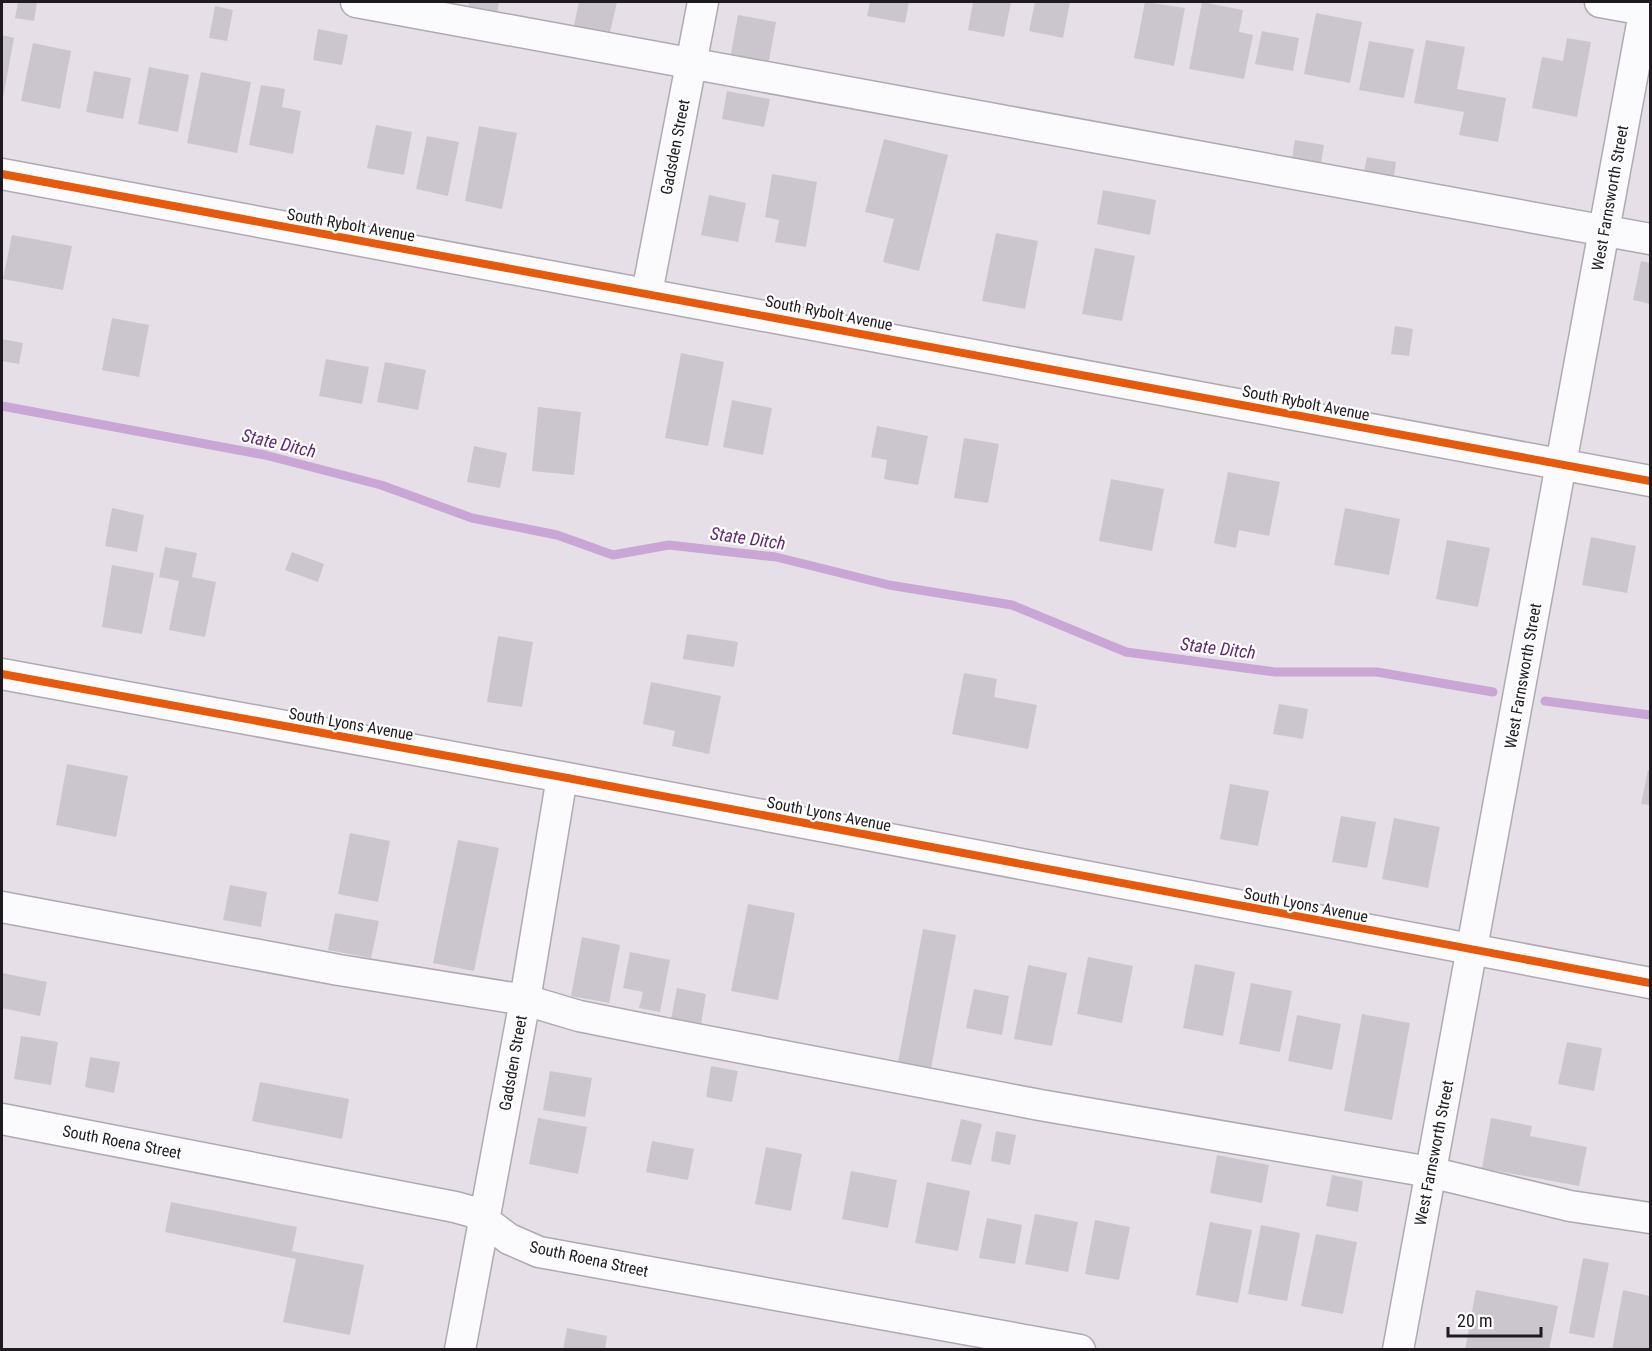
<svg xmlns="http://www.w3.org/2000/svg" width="1652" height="1351" viewBox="0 0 1652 1351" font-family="'Roboto Condensed',sans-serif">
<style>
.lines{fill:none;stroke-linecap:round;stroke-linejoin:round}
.stream{stroke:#c9a6d6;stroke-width:9}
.building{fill:#cbc6cd}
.minor-casing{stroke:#afaab0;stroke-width:33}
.minor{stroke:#fbfafc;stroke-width:30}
.cycleway-casing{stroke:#fff;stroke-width:11}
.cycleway{stroke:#e8590c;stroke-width:8}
.labels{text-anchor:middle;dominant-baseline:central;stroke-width:4.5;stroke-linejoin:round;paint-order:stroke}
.street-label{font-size:16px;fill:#1e1a20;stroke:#fff}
.water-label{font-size:18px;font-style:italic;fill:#622776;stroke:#fff}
</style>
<rect width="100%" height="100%" fill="#e6dfe8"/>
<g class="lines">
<path class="stream" d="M2,406L265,455L381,485L472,518L557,535L613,555L669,545L776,557L889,585L1012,605L1126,652L1275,672H1377L1493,692
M1545,701L1650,715"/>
</g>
<path class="building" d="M18,2H37L34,21L15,18Z
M469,2H499L496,19L467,14Z
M579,2H617L609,37L573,30Z
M870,2H909L905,23L867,16Z
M973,2H1011L1004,37L968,30Z
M1035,2H1070L1063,38L1029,31Z
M1145,2L1185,8L1174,66L1134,58Z
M1202,2L1243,10L1239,32L1253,35L1244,79L1189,69Z
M215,6L233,10L227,41L209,38Z
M1316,13L1362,22L1350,83L1304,74Z
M738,15L776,22L768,66L730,59Z
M318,29L348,35L342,65L313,60Z
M1262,31L1299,38L1293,71L1255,64Z
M2,35L14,38L3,98H2Z
M1567,38L1591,42L1577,117L1532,108L1542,57L1563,61Z
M1426,40L1465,47L1457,89L1506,98L1498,142L1459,135L1464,112L1414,103Z
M1369,41L1414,49L1404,98L1359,90Z
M33,43L71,51L60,109L21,101Z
M149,67L189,75L178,132L138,124Z
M94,71L131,78L123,119L86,112Z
M201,72L251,82L237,153L187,143Z
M261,85L285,89L282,107L301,111L293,154L249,145Z
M727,91L770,99L764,127L722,119Z
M376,125L412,132L404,175L367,168Z
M479,126L517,133L502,209L465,201Z
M427,136L459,142L448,196L416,189Z
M884,139L948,155L919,271L883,262L894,219L865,212Z
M1295,140L1324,145L1320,169L1291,164Z
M1367,157L1396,162L1393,183L1363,177Z
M772,174L817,182L806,247L775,242L779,220L765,217Z
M1103,190L1156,200L1150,235L1097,224Z
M709,195L746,203L738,242L701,235Z
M996,233L1038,241L1025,309L982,301Z
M12,235L72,246L63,290L3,279Z
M1095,248L1135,256L1122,321L1082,314Z
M1641,261L1650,263V304L1633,300Z
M112,318L149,325L139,377L102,370Z
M1395,326L1413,329L1409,356L1391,354Z
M2,339L23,343L19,364L2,361Z
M681,353L724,362L708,446L665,438Z
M326,359L369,367L362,404L319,396Z
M385,362L426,370L418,410L377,402Z
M732,400L772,408L763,455L723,447Z
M538,407L581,412L574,475L532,471Z
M877,426L928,436L918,485L884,479L887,460L871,457Z
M964,438L999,444L988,503L954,498Z
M474,446L507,453L500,488L467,482Z
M1228,472L1280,482L1269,536L1239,530L1236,548L1214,543Z
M1111,479L1164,489L1152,551L1099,541Z
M112,508L144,515L137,552L105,546Z
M1345,508L1400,519L1389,575L1334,565Z
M1591,537L1636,546L1627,593L1582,585Z
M1447,540L1490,548L1478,607L1436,599Z
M165,547L197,553L192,577L216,582L205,637L169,630L179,581L159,577Z
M292,552L324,564L318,582L285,570Z
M112,565L154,573L142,634L102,627Z
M687,634L738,642L734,667L683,659Z
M498,636L533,642L522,707L487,702Z
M964,673L997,679L994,697L1037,705L1028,749L952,734Z
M651,682L721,696L709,754L672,746L675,731L643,724Z
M1279,704L1308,709L1303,739L1273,734Z
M67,764L128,776L116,837L56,825Z
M1648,770L1650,771V805L1641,804Z
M1230,784L1269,791L1258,846L1220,839Z
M1341,816L1376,822L1367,868L1332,862Z
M1394,818L1440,827L1428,888L1382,879Z
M350,833L390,841L378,902L338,894Z
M458,840L499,848L474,971L433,963Z
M230,885L267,892L261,927L223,920Z
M748,904L795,913L778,1000L731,991Z
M335,913L379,921L371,958L328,950Z
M923,929L956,935L930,1074L897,1068Z
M582,937L620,945L609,1003L571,996Z
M630,952L670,960L660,1012L639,1008L643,992L623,988Z
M1088,957L1133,966L1122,1023L1077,1014Z
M1195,964L1235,972L1223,1036L1183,1028Z
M1028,965L1067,973L1052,1046L1014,1039Z
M2,973L47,982L40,1016L2,1008Z
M1251,983L1292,991L1280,1052L1239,1044Z
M677,988L706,994L701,1024L671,1019Z
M974,989L1009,996L1002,1035L966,1028Z
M1362,1014L1410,1023L1392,1120L1344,1111Z
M1297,1015L1341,1024L1332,1070L1288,1061Z
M21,1036L58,1042L51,1085L14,1079Z
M1567,1042L1602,1048L1594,1091L1558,1084Z
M90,1057L120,1062L114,1093L85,1087Z
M711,1066L738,1071L732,1102L706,1097Z
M550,1071L592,1078L585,1117L543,1110Z
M260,1082L349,1099L342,1139L252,1121Z
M538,1118L587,1127L578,1174L529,1164Z
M1491,1118L1532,1126L1530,1136L1587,1147L1579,1186L1482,1168Z
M961,1119L982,1124L971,1165L951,1161Z
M996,1131L1016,1135L1010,1165L991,1161Z
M652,1141L694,1149L688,1180L646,1172Z
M766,1147L802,1154L791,1211L755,1204Z
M1217,1155L1269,1165L1262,1203L1210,1193Z
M851,1171L897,1180L888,1228L842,1219Z
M1332,1175L1363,1181L1358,1212L1326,1206Z
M927,1182L970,1191L958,1251L915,1243Z
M171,1202L297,1227L292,1251L364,1265L350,1335L283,1322L296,1259L165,1232Z
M1035,1214L1078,1222L1068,1272L1025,1264Z
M987,1218L1022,1225L1015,1264L979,1258Z
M1095,1220L1130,1227L1119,1280L1085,1274Z
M1210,1222L1252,1230L1238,1303L1196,1295Z
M1261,1225L1300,1233L1287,1301L1248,1294Z
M1316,1234L1357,1242L1343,1314L1301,1306Z
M1583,1258L1609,1263L1594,1338L1569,1333Z
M1476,1290L1558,1306L1549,1350H1465Z
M1623,1290L1650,1296V1350H1612Z
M567,1328L607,1336L605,1350H563Z"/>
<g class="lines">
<g class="minor-casing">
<path id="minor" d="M356,2L1650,239
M1600,2L1650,11
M2,174L1650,481
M647,293L703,2
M2,674L562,777L1650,983
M2,907L339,970L525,1000L579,1016L659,1032L1040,1105L1430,1172L1570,1206L1650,1218
M2,1119L455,1207L473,1212L509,1239L539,1252L1080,1350
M460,1350L525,1000L562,777
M1398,1350L1646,2"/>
</g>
<use href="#minor" class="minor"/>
<g class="cycleway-casing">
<path id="cycleway" d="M2,174L1650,481
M2,674L562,777L1650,983"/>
</g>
<use href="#cycleway" class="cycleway"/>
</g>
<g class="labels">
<g class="street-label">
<text transform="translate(675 147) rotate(-79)">Gadsden Street</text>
<text transform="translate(1610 198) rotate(-80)">West Farnsworth Street</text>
<text transform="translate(351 225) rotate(10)">South Rybolt Avenue</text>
<text transform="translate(829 313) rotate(11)">South Rybolt Avenue</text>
<text transform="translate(1306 403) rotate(11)">South Rybolt Avenue</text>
<text transform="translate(1523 676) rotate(-80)">West Farnsworth Street</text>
<text transform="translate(351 724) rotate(10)">South Lyons Avenue</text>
<text transform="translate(829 814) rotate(11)">South Lyons Avenue</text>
<text transform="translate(1306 905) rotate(11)">South Lyons Avenue</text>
<text transform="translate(513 1063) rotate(-80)">Gadsden Street</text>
<text transform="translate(122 1142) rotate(11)">South Roena Street</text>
<text transform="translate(1434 1153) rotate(-79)">West Farnsworth Street</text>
<text transform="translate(589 1259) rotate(12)">South Roena Street</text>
</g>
<g class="water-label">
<text transform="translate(279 443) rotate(13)">State Ditch</text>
<text transform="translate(748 538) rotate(8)">State Ditch</text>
<text transform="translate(1218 648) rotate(7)">State Ditch</text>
</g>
</g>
<rect width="1652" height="1351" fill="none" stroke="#1e1a20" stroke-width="6"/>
<path d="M1448 1327v9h93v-9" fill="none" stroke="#1e1a20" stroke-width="3"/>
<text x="1457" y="1327" font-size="18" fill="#1e1a20" stroke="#ffffff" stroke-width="4.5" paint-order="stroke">20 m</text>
</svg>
